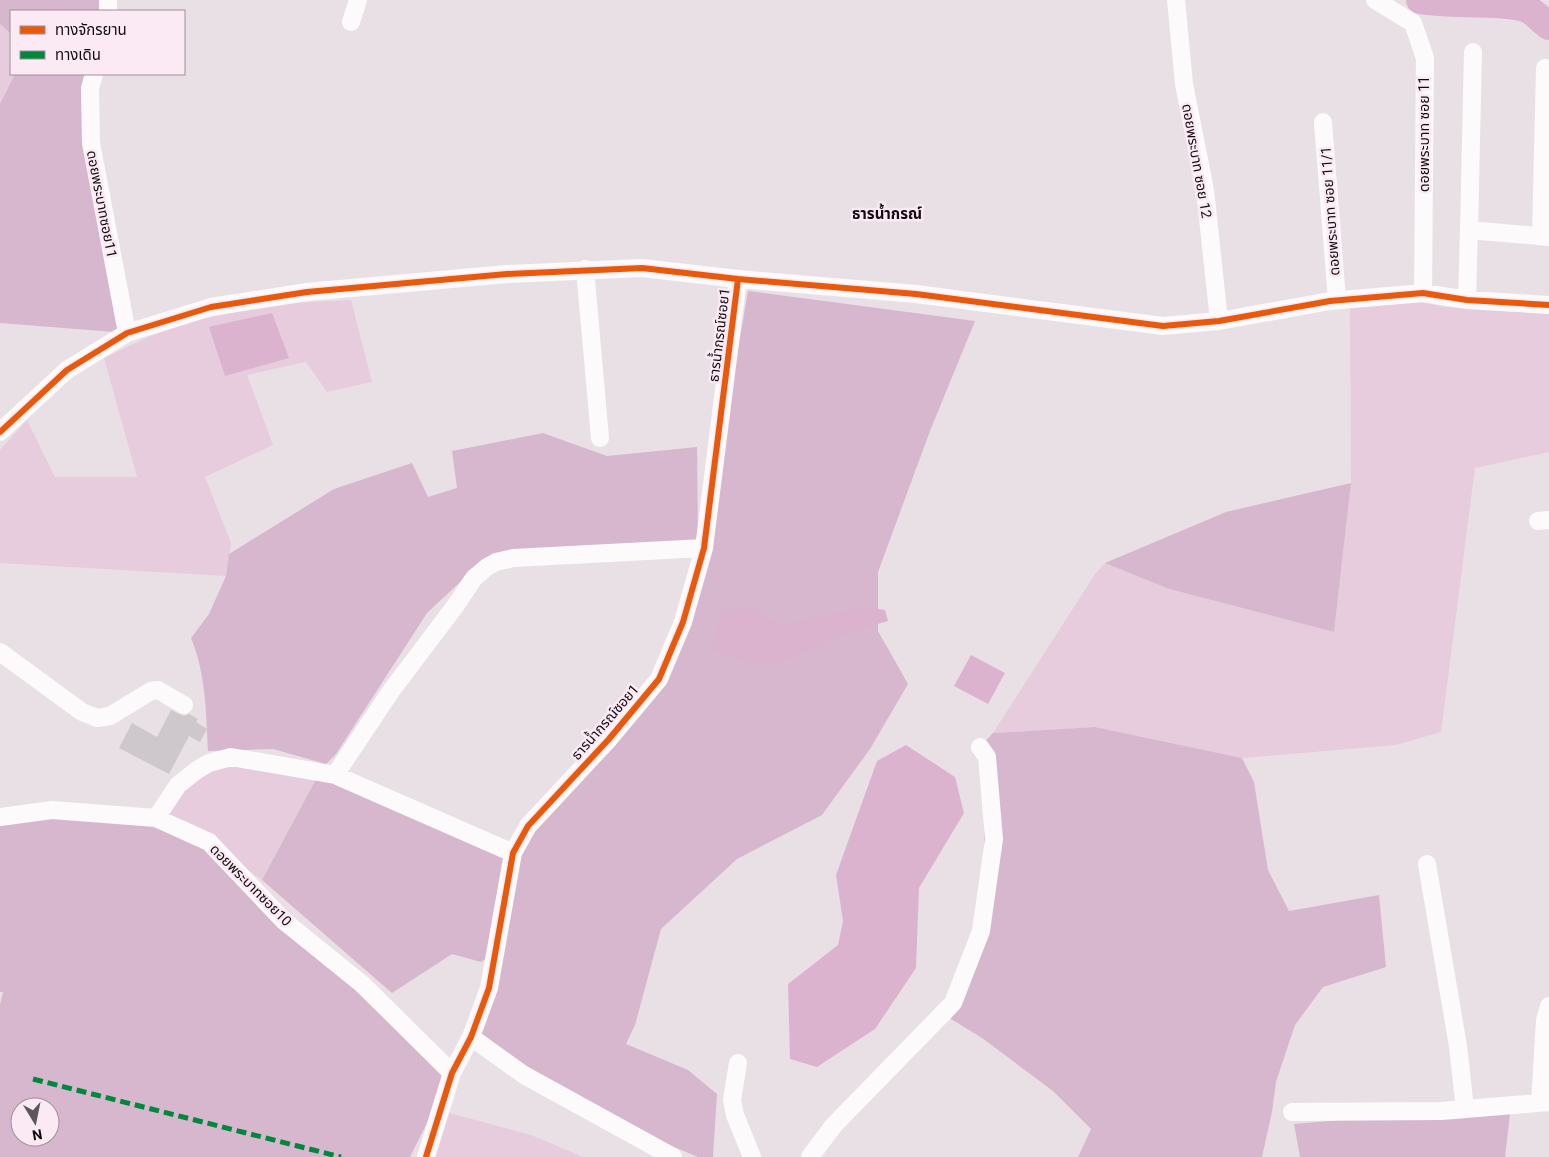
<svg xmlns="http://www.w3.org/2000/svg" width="1549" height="1157" viewBox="0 0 1549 1157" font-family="Roboto,'Noto Sans Thai',sans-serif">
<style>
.green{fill:#e6ccdd}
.forest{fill:#d7b7cd;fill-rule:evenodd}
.water{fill:#dbb3ce}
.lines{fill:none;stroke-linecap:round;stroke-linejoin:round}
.river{stroke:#dbb3ce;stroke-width:28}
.building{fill:#cec7cc}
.minor{stroke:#fcfafb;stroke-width:18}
.quiet{stroke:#00873e;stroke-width:5;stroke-dasharray:10 5;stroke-linecap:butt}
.cycleway-casing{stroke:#fbe9f4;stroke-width:9}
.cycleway{stroke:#e8590c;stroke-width:6}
.labels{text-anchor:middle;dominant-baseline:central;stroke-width:5;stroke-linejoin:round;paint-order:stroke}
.street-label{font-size:14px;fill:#110b0f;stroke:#fbe9f4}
.neighbourhood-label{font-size:15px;font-weight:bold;fill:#110b0f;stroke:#fbe9f4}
</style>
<rect width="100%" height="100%" fill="#e9e0e6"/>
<path class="green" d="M0,24L11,34V74H15L0,104Z
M351,300L372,382L327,392L306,362L247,375L273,445L205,477L231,543L226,576L0,563V450L27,420L55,477H137L104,358L148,337L194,321L272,304Z
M1420,302L1445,307L1549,314V452L1475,468L1441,732L1396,745L1242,758L1095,727L993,733L1095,574L1105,563L1169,589L1334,632L1351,483L1350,308Z
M209,763L335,775L315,781L262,880L209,842L156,818Z
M446,1112L531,1135L583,1157H426Z"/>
<path class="forest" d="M0,0H108V11H11V34L0,24Z
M15,74H94L90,88L127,333L0,323V104Z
M748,291L975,321L930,431L878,572V631L908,684L870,749L822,815L737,859L661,929L635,1025L626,1044L688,1070L717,1094L713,1157H698L602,1117L471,1037L495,952L481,962L452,954L392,993L262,880L315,781L335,775L513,853L659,680L704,548Z
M543,433L607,456L697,447L698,540L473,570L427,613L336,754L326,764L273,749L208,751C206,713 206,674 191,638L209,614L226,576L229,554L334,489L412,463L428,497L457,488L452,451Z
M1351,483L1334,632L1169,589L1105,563L1226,512Z
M1095,727L1242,758L1254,782L1268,870L1289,911L1379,895L1386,967L1323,987L1295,1025L1276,1082L1272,1112L1262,1157H1078L1091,1129L1053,1091L982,1038L943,1014L981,931L987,757L980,747L993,733Z
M145,814L209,842L452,1073L410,1157H0V1005L3,992H0V817ZM20,1107H50V1137H20Z
M1511,1105L1505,1157H1300L1294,1124Z"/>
<path class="water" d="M272,313L289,358L225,376L209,327Z
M867,607L885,610L888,621L853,631L782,662L748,663L712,650L721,609L755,610L782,625L820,616Z
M971,655L1005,673L988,704L954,686Z
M906,745L955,777L964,813L919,888L916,968L875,1029L817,1067L790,1059L788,984L838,945L843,921L836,875L877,761Z"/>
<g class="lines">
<path class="river" d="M1420,0C1454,6 1497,0 1528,9C1535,13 1542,21 1549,26"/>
</g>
<path class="building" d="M171,710L179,714L184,716L189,714L198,719L196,722L207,729L200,742L189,736L169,774L119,748L132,723L157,737Z"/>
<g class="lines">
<path class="minor" d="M1176,0L1184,84L1205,190L1219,321
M1375,0L1413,23L1425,58L1423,293
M108,11V0
M351,22L358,0
M94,74L90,88L91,143L127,333
M1323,122L1337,300
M1469,230L1473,52
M1541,236L1545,68
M585,269L600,438
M1467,300L1469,230L1549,237
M0,432L67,370L127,333L211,307L307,292L507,274L642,268L738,279L916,294L1163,326L1219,321L1330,301L1423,293L1467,300L1549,305
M1538,521L1549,520
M0,652L82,712L97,718L110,716L151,691L158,690L184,705
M335,775L391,691L456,605L474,578L487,567L496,562L513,558L704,548
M0,817L52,810L156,818L209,842L284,921L362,984L452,1073
M156,818L178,785L197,770L209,763L231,757L335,775L513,853
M1427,864L1458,1046L1465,1109
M471,1037L524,1075L673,1157
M738,1063L732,1100L735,1115L752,1157
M1540,1103L1545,1020L1549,1006
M1292,1112L1442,1111L1549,1102
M426,1157L452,1073L471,1037L489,988L513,853L528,826L609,739L659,679L683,622L704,548L738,279
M810,1157L834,1125L953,1003L981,931L994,839L987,757L980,747"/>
<path class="quiet" d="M33,1079L341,1157"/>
<g class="cycleway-casing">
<path id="cycleway" d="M0,432L67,370L127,333L211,307L307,292L507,274L642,268L738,279L916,294L1163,326L1219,321L1330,301L1423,293L1467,300L1549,305
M426,1157L452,1073L471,1037L489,988L513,853L528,826L609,739L659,679L683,622L704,548L738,279"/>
</g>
<use href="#cycleway" class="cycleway"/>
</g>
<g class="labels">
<g class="street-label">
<text transform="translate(1424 134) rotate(-90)">ดอยพระบาท ซอย 11</text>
<text transform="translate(1197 161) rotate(80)">ดอยพระบาท ซอย 12</text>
<text transform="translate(102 204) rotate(79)">ดอยพระบาทซอย11</text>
<text transform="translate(1330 211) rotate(-94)">ดอยพระบาท ซอย 11/1</text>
<text transform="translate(719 335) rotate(-83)">ธารน้ำกรณ์ซอย1</text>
<text transform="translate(605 722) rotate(-49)">ธารน้ำกรณ์ซอย1</text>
<text transform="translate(251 885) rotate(45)">ดอยพระบาทซอย10</text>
</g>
<g class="neighbourhood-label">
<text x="887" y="214">ธารน้ำกรณ์</text>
</g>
</g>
<rect x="10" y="10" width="175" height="65" fill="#fbe9f4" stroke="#9d9098"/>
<rect x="20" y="26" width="25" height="8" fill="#e8590c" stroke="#9d9098"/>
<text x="55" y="35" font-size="15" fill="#110b0f">ทางจักรยาน</text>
<rect x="20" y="51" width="25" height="8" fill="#00873e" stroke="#9d9098"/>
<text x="55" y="60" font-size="15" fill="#110b0f">ทางเดิน</text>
<g transform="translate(35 1122) rotate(170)"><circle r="24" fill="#fbe9f4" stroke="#9d9098"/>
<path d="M0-4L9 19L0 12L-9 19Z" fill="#5d565a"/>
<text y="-8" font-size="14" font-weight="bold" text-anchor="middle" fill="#110b0f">N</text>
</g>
</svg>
